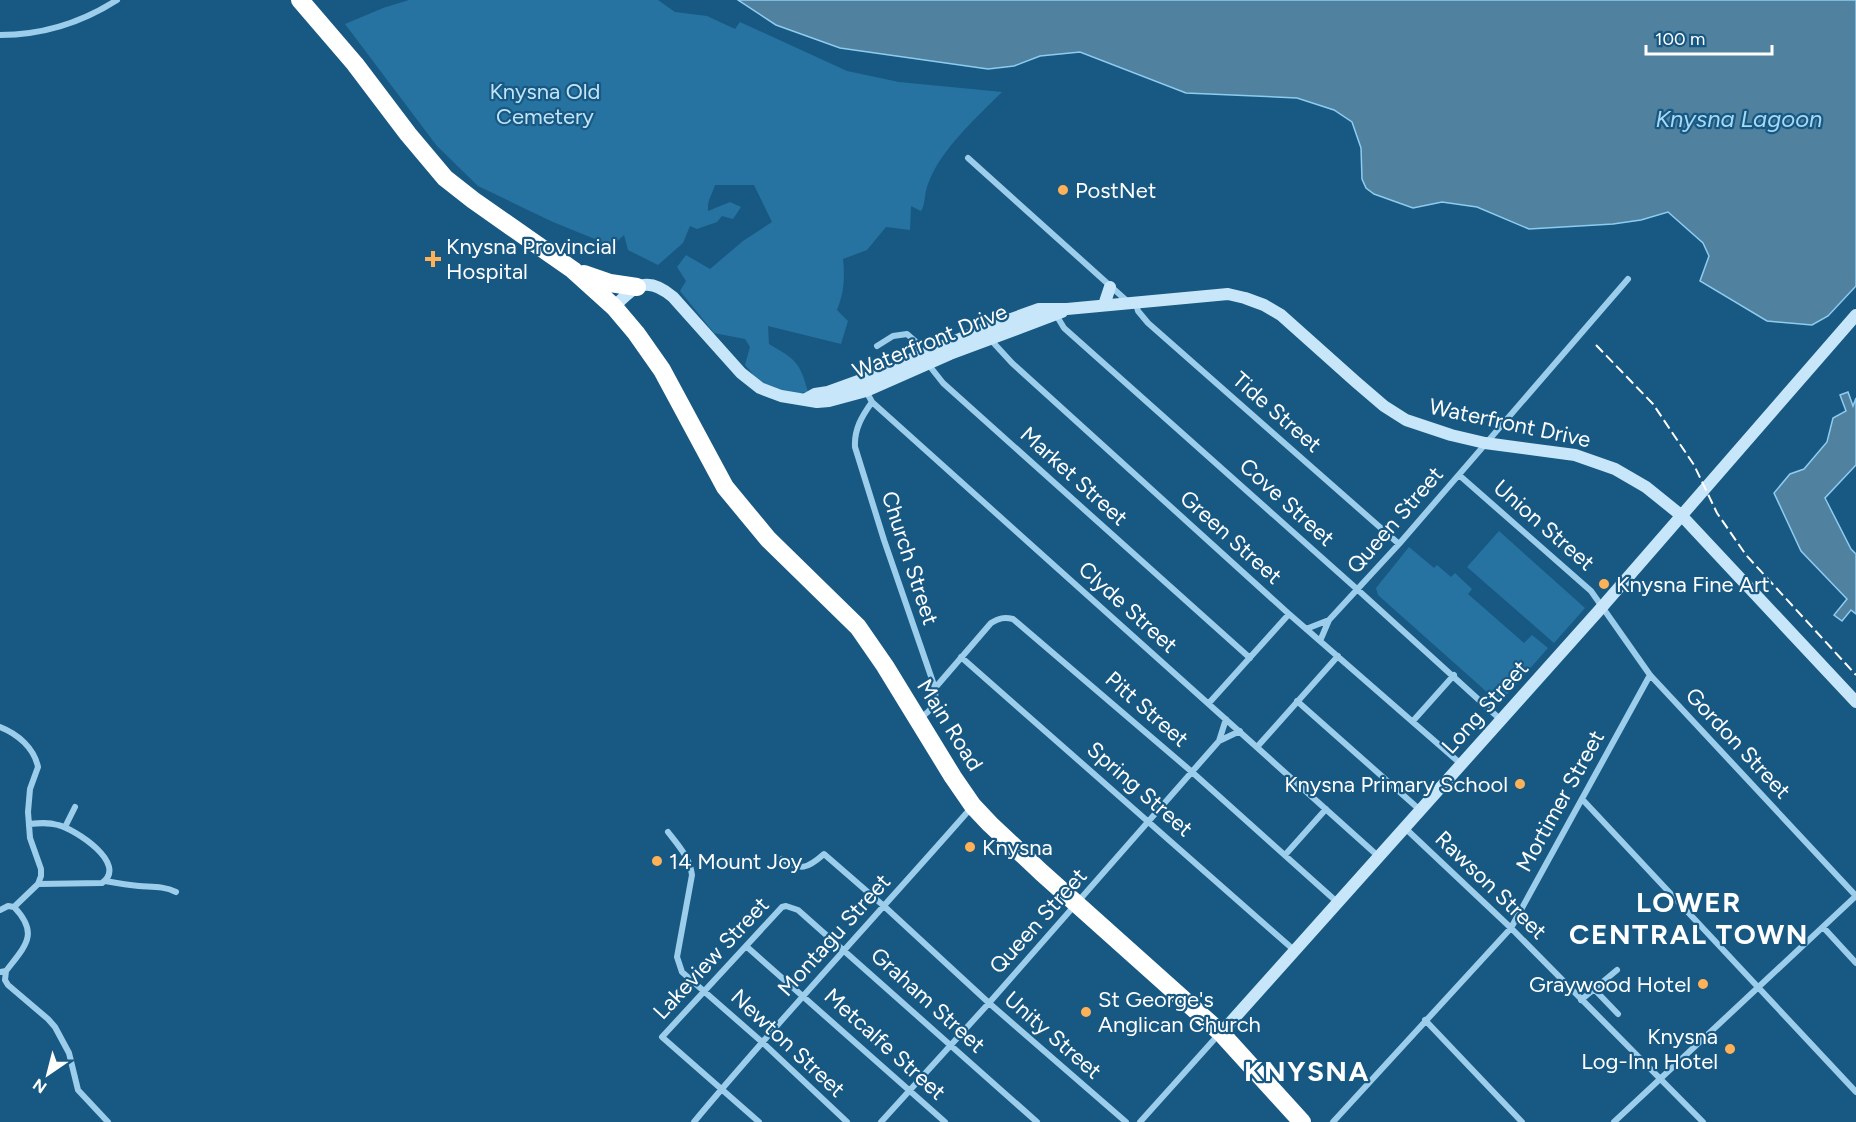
<svg xmlns="http://www.w3.org/2000/svg" width="1856" height="1122" viewBox="0 0 1856 1122" font-family="Figtree,sans-serif">
<style>
.green{fill:#2673a1}
.water{fill:#50819f;stroke:#8eccef;stroke-width:1.5}
.lines{fill:none;stroke-linecap:round;stroke-linejoin:round}
.street{stroke:#9cceec;stroke-width:6}
.secondary{stroke:#c8e6f9;stroke-width:12}
.highway{stroke:#fff;stroke-width:18}
.rail{stroke:#fff;stroke-width:2;stroke-dasharray:10 4.5;stroke-linecap:butt}
.poi-dot{fill:#ffb157;stroke:#185983;stroke-width:2}
.labels{text-anchor:middle;dominant-baseline:central;stroke-width:4.5;stroke-linejoin:round;paint-order:stroke}
.park-label{font-size:22px;fill:#c1e4f9;stroke:#185983}
.poi-label{font-size:22px;fill:#fff;stroke:#185983;text-anchor:start}
.street-label{font-size:22px;fill:#fff;stroke:#185983}
.water-label{font-size:24px;font-style:italic;fill:#a7d8f4;stroke:#185983}
.district-label{font-size:28px;font-weight:bold;letter-spacing:1.5px;fill:#fff;stroke:#185983}
</style>
<rect width="100%" height="100%" fill="#185983"/>
<path class="green" d="M409,0H658L675,12L707,16L735,29L740,22L847,71L899,82L1002,92C977,117 940,150 928,184C924,193 926,203 921,211L911,206L910,230L886,227L867,250L843,259C845,277 844,293 837,310L848,321L841,344L768,326L769,344C795,359 800,362 808,392L793,394L762,385L745,365L750,347L745,339L714,333L680,291L686,281L677,267L686,255L710,269L743,241L772,222L754,185H715C712,195 707,200 708,211L730,202L741,207L733,219L722,216L717,222L697,229L690,226L683,243L658,265L628,250L624,235L612,246L553,222L478,186L437,146L345,24L383,8Z
M1499,531L1585,608L1554,643L1467,567Z
M1409,547L1434,568L1437,565L1451,577L1455,573L1472,589L1468,594L1524,643L1532,635L1548,648L1503,699L1497,701L1378,595L1376,588Z"/>
<path class="water" d="M738,0H1856V286L1828,316L1812,325L1767,321L1700,281L1709,256L1703,243L1668,212L1641,220L1613,224L1529,229L1477,207L1442,202L1413,208L1374,194L1366,188L1362,179L1361,148L1352,122L1334,110L1297,98L1186,93L1080,52L1040,56L1014,66L988,69L840,48L776,25Z
M1848,392L1853,406L1856,398V465L1825,498L1851,549L1856,554V614L1851,610L1842,621L1834,615L1847,599L1801,551L1774,493L1790,474L1804,469L1827,442L1833,418L1846,411L1840,395Z"/>
<g class="lines">
<path class="street" d="M0,35C43,35 81,23 117,0
M968,158L1127,301
M1136,304L1138,311L1148,323L1399,544
M1055,313L1064,328L1358,590L1501,720
M990,339L1012,363L1289,614L1461,764
M877,346L893,336L907,334L915,341L923,355
M928,364L943,383L1250,658
M866,391L872,402L1378,856
M872,402C862,416 854,429 855,447L884,540L935,688C937,704 932,710 919,719
M1459,475L1591,591L1650,675L1856,896L1614,1122
M1306,629L1329,620
M1320,641L1329,620L1399,544L1628,279
M961,657L1294,950
M935,688L991,623C999,618 1004,617 1013,619L1192,772L1337,902
M1297,701L1420,810
M1209,703L1289,614
M1413,721L1454,675
M0,727C18,734 34,748 38,767L30,789L28,812L30,838L41,869V876L38,884L14,907
M1219,741L1226,719
M1257,747L1338,656
M1582,799L1856,1092
M29,824C39,823 48,822 58,825C75,829 129,864 102,883L38,884
M65,827L75,807
M1405,828L1511,928L1703,1122
M668,832C678,845 690,858 692,875L677,957L682,972L762,1042L847,1122
M1285,855L1326,809
M782,859C801,871 807,869 824,854L885,907L989,1003L1126,1122
M105,881C116,883 127,885 139,886C152,887 164,886 176,892
M0,910L8,906L14,907
M1823,927L1856,963
M746,946L945,1122
M6,971L5,980L8,985L48,1019L55,1027L69,1053L78,1090L108,1122
M0,972L6,971C25,946 40,934 14,907
M1595,990L1618,1014
M1581,1000L1617,970
M1425,1020L1522,1122
M694,1122C783,1015 879,913 971,808
M759,1122L662,1037L782,907L786,906L798,910L1037,1122
M881,1122L989,1003L1219,741L1240,731
M1140,1122L1220,1033
M1333,1122L1511,928L1650,675"/>
<path class="secondary" d="M1104,305L1110,287
M614,307C635,285 647,275 673,297L741,373L760,388L781,396L817,402L829,401L866,391L950,354L1062,312
M806,399L815,394L828,392L864,379L986,328L1039,309H1067L1228,294L1245,298L1264,305L1281,315L1356,382L1384,406L1406,420L1451,435L1485,443L1575,455L1615,469L1646,487L1682,516L1856,702
M1221,1033L1602,607L1856,315"/>
<path class="highway" d="M300,0L355,64L408,134L445,178L473,200L573,270L614,307L636,333L662,370L725,487L768,539L858,627L885,666L953,777L973,806L990,824L1041,872L1221,1033L1302,1122
M584,274L610,283L637,287"/>
<path class="rail" d="M1596,345L1653,404L1694,465L1717,513L1746,555L1856,675"/>
</g>
<g class="poi-dot">
<circle cx="1063" cy="190" r="6"/>
<path d="M430 250h6v6h6v6h-6v6h-6v-6h-6v-6h6z"/>
<circle cx="1604" cy="584" r="6"/>
<circle cx="1520" cy="784" r="6"/>
<circle cx="970" cy="847" r="6"/>
<circle cx="657" cy="861" r="6"/>
<circle cx="1703" cy="984" r="6"/>
<circle cx="1086" cy="1012" r="6"/>
<circle cx="1730" cy="1049" r="6"/>
</g>
<g class="labels">
<g class="park-label">
<text x="545" y="91">Knysna Old<tspan x="545" dy="25">Cemetery</tspan></text>
</g>
<g class="poi-label">
<text x="1075" y="190">PostNet</text>
<text x="446" y="246">Knysna Provincial<tspan x="446" dy="25">Hospital</tspan></text>
<text x="1616" y="584">Knysna Fine Art</text>
<text x="1508" y="784" text-anchor="end">Knysna Primary School</text>
<text x="982" y="847">Knysna</text>
<text x="669" y="861">14 Mount Joy</text>
<text x="1691" y="984" text-anchor="end">Graywood Hotel</text>
<text x="1098" y="999">St George's<tspan x="1098" dy="25">Anglican Church</tspan></text>
<text x="1718" y="1036" text-anchor="end">Knysna<tspan x="1718" dy="25">Log-Inn Hotel</tspan></text>
</g>
<g class="street-label">
<text transform="translate(930 341) rotate(-22)">Waterfront Drive</text>
<text transform="translate(1277 412) rotate(41)">Tide Street</text>
<text transform="translate(1510 423) rotate(12)">Waterfront Drive</text>
<text transform="translate(1074 476) rotate(42)">Market Street</text>
<text transform="translate(1287 502) rotate(42)">Cove Street</text>
<text transform="translate(1395 520) rotate(-49)">Queen Street</text>
<text transform="translate(1544 525) rotate(41)">Union Street</text>
<text transform="translate(1231 537) rotate(42)">Green Street</text>
<text transform="translate(910 558) rotate(72)">Church Street</text>
<text transform="translate(1128 607) rotate(42)">Clyde Street</text>
<text transform="translate(1485 707) rotate(-48)">Long Street</text>
<text transform="translate(1147 709) rotate(41)">Pitt Street</text>
<text transform="translate(950 725) rotate(58)">Main Road</text>
<text transform="translate(1738 743) rotate(47)">Gordon Street</text>
<text transform="translate(1140 789) rotate(41)">Spring Street</text>
<text transform="translate(1560 801) rotate(-61)">Mortimer Street</text>
<text transform="translate(1491 885) rotate(44)">Rawson Street</text>
<text transform="translate(1038 921) rotate(-48)">Queen Street</text>
<text transform="translate(834 935) rotate(-48)">Montagu Street</text>
<text transform="translate(711 958) rotate(-47)">Lakeview Street</text>
<text transform="translate(928 1000) rotate(42)">Graham Street</text>
<text transform="translate(1053 1035) rotate(41)">Unity Street</text>
<text transform="translate(788 1043) rotate(43)">Newton Street</text>
<text transform="translate(885 1044) rotate(42)">Metcalfe Street</text>
</g>
<g class="water-label">
<text x="1739" y="118">Knysna Lagoon</text>
</g>
<g class="district-label">
<text x="1689" y="902">LOWER<tspan x="1689" dy="32">CENTRAL TOWN</tspan></text>
<text x="1307" y="1071">KNYSNA</text>
</g>
</g>
<g transform="translate(48 1074) rotate(215)" stroke="#185983" stroke-width="4.5" paint-order="stroke">
<path d="M0-4.5L10 22L0 15L-10 22Z" fill="#ffffff"/>
<text y="-9" font-size="16" font-weight="bold" text-anchor="middle" fill="#ffffff">N</text>
</g>
<path d="M1646 45v9h126v-9" fill="none" stroke="#ffffff" stroke-width="3"/>
<text x="1655" y="45" font-size="18" fill="#ffffff" stroke="#185983" stroke-width="4.5" paint-order="stroke">100 m</text>
</svg>
